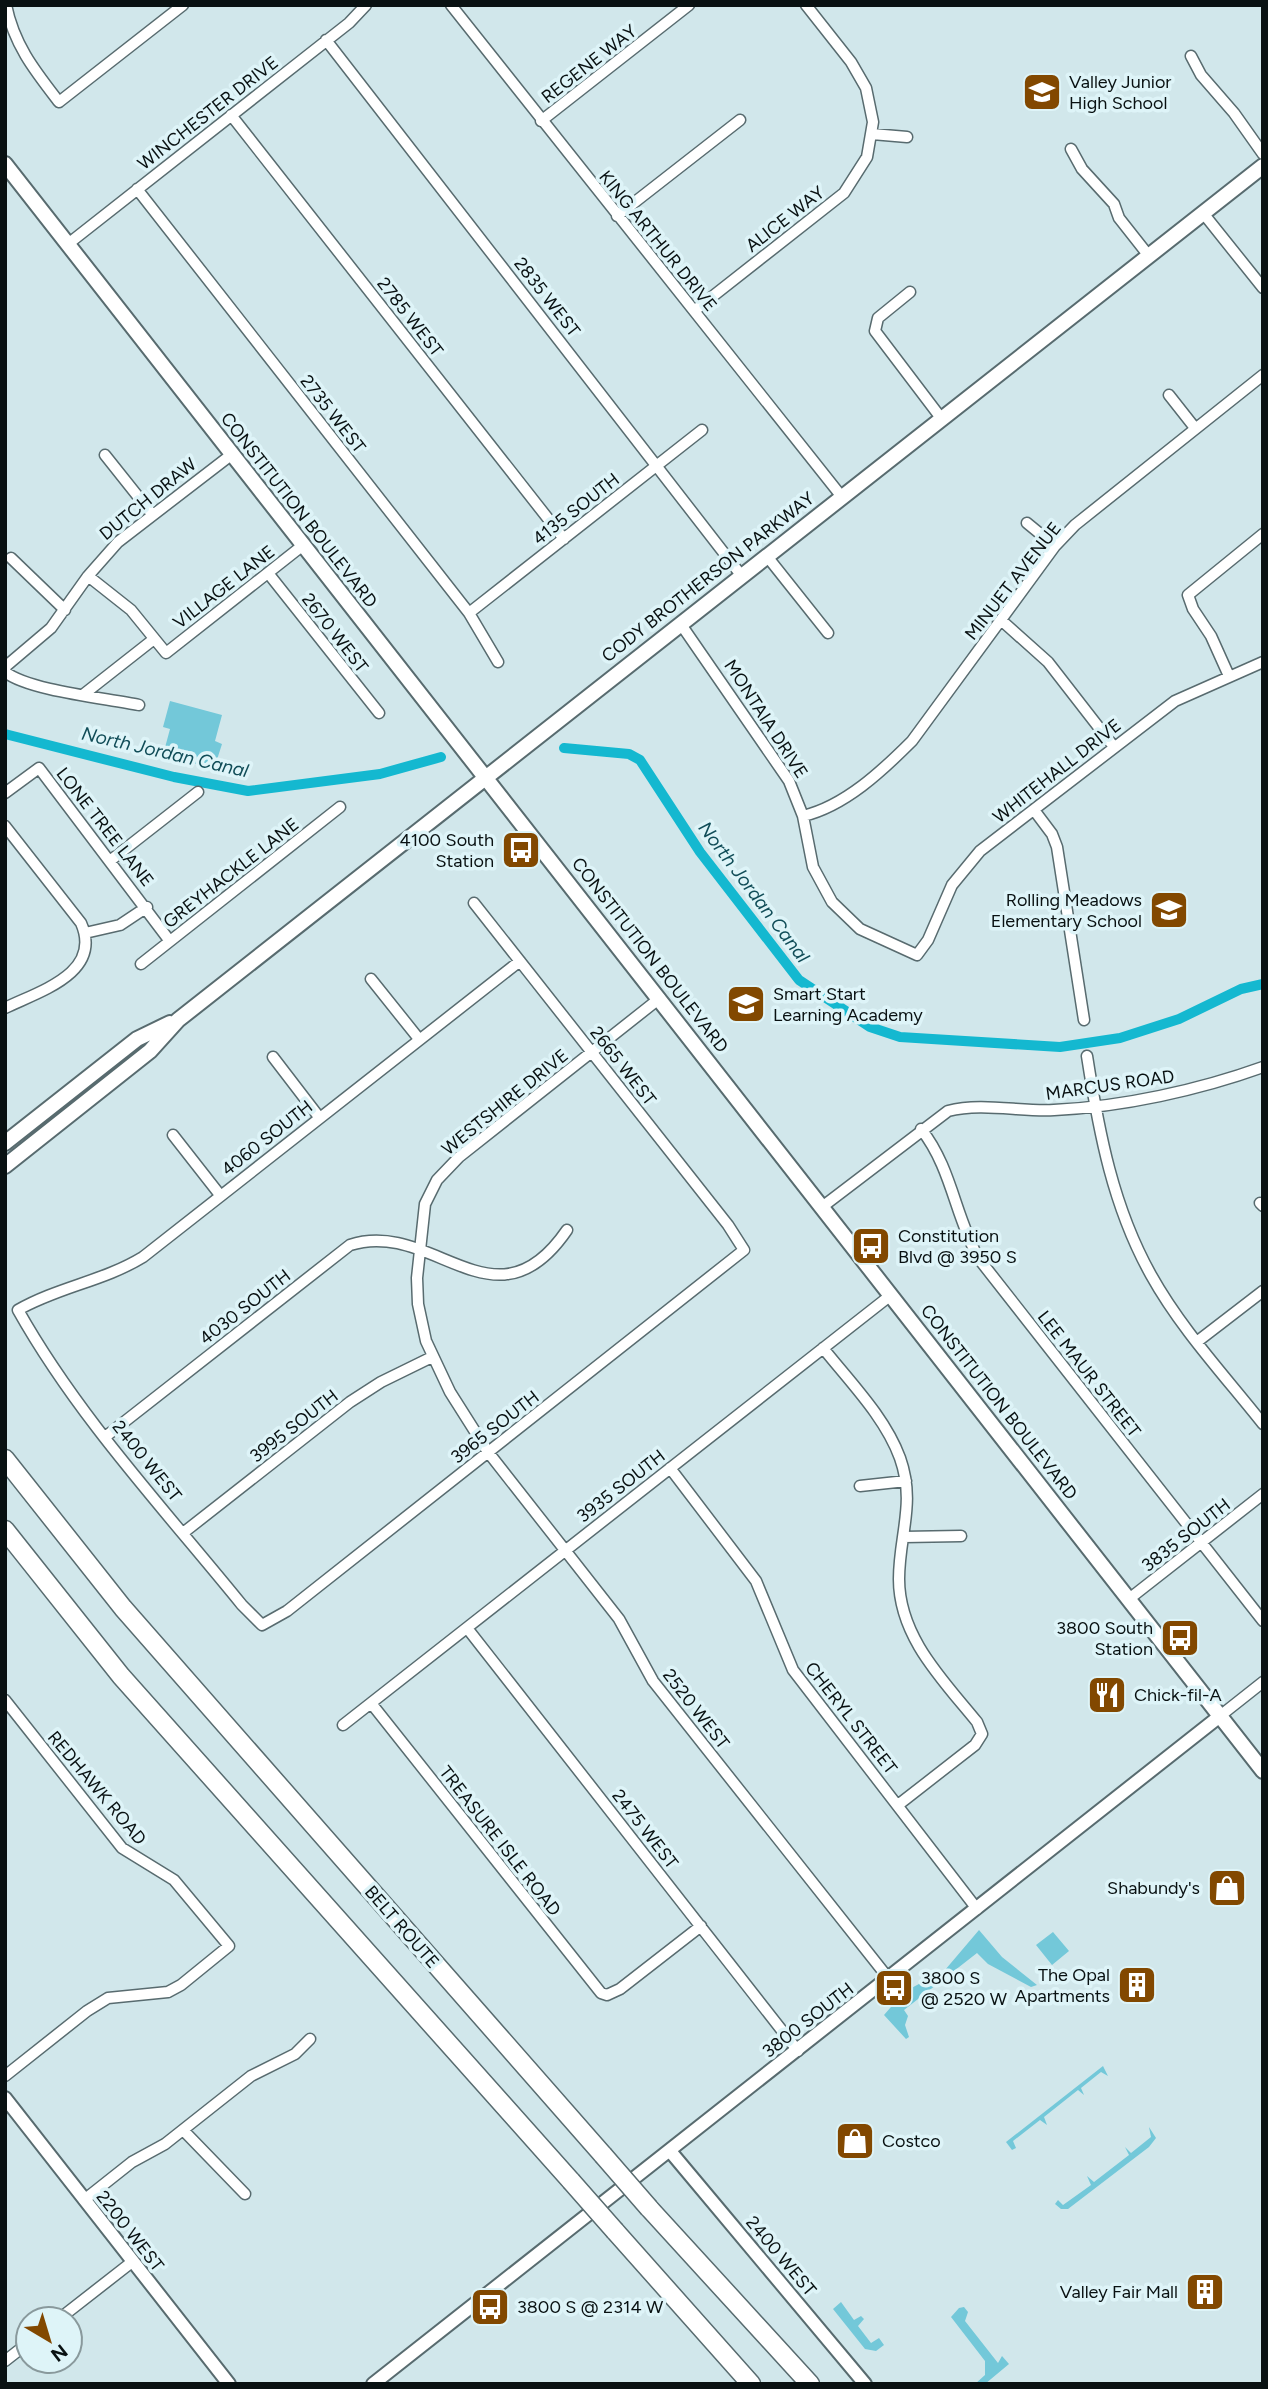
<svg xmlns="http://www.w3.org/2000/svg" width="1268" height="2389" viewBox="0 0 1268 2389" font-family="Figtree,sans-serif">
<style>
.green{fill:#73c8d9}
.lines{fill:none;stroke-linecap:round;stroke-linejoin:round}
.canal{stroke:#14b8d0;stroke-width:10}
.minor-casing{stroke:#586b6f;stroke-width:13}
.tertiary-casing{stroke:#586b6f;stroke-width:16}
.secondary-casing{stroke:#586b6f;stroke-width:18}
.motorway-casing{stroke:#586b6f;stroke-width:21}
.minor{stroke:#fff;stroke-width:10}
.tertiary{stroke:#fff;stroke-width:12}
.secondary{stroke:#fff;stroke-width:14}
.motorway{stroke:#fff;stroke-width:18}
.motorway-bridge-casing{stroke:#586b6f;stroke-width:21;stroke-linecap:butt}
.motorway-bridge{stroke:#fff;stroke-width:18}
.labels{text-anchor:middle;dominant-baseline:central;stroke-width:7;stroke-linejoin:round;paint-order:stroke}
.street-label{font-size:18px;fill:#091112;stroke:#def4f8}
.poi-label{font-size:18px;fill:#091112;stroke:#def4f8;text-anchor:start}
.water-label{font-size:19px;font-style:italic;fill:#114d58;stroke:#def4f8}
</style>
<rect width="100%" height="100%" fill="#d1e7eb"/>
<path class="green" d="M170,701L222,715L215,741L222,744L214,769L163,755L170,729L163,727Z
M979,1930L1002,1957L1037,1985L1031,1987L988,1964L977,1953L904,2010L908,2016L905,2025L909,2037L906,2039L884,2015L904,1992L945,1970Z
M1053,1932L1069,1951L1052,1965L1036,1945Z
M1103,2066L1108,2076L1101,2072L1081,2088L1084,2095L1078,2090L1044,2117L1047,2125L1040,2120L1013,2141L1016,2148L1012,2150L1006,2142Z
M1149,2127L1156,2138L1149,2147L1068,2209H1061L1055,2204L1058,2200L1063,2205L1091,2185L1087,2176L1094,2182L1129,2155L1125,2147L1131,2153L1151,2137Z
M841,2302L854,2320L861,2316L864,2319L858,2326L871,2343L879,2338L884,2345L876,2351L865,2349L833,2309Z
M964,2307L968,2312L965,2321L998,2363L1002,2356L1009,2364L985,2384H975L985,2375V2361L951,2317L959,2308Z"/>
<g class="lines">
<path class="canal" d="M5,734L174,777L248,791L380,774L441,757
M564,748L629,754L640,760L700,852L799,980L870,1027L900,1037L1060,1047L1120,1038L1179,1019L1241,989L1263,984"/>
<g class="minor-casing">
<path id="minor" d="M6,5C14,45 35,71 59,102L183,5
M451,5L842,497
M326,40L741,575
M1191,56L1201,75L1234,113L1263,154
M231,115L564,539
M541,121L689,5
M872,134L907,137
M1071,149L1082,169L1114,204L1119,218L1149,256
M137,189L469,613L498,662
M1203,213L1263,288
M617,216L740,120
M68,244L349,23L366,5
M910,292L878,318L875,331L941,418
M694,311L844,193L867,157L873,122L866,88L851,62L806,5
M1169,395L1195,428
M105,455L152,514
M1027,523L1055,546
M766,555L828,633
M11,558L65,610
M268,573L379,713
M88,576L131,610L166,653L302,546
M469,613L702,430
M1001,620L1048,662L1114,747
M680,623L789,781L803,816L813,867L832,902L860,929L917,955L928,940L952,885L980,851L1175,701L1263,662
M5,667L51,628L88,576L118,542L231,455
M5,672C30,691 106,698 139,705
M1229,676L1211,636L1193,609L1188,595L1263,534
M84,694L154,639
M5,793L39,768L169,940
M1034,810L1052,834L1057,847L1084,1020
M803,816C845,806 882,771 912,741L1055,546L1075,525L1263,375
M5,826L81,923C103,973 40,991 5,1008
M111,860L198,792
M474,903L728,1225L744,1250L287,1611L262,1625L242,1605C165,1510 78,1417 18,1310C58,1287 104,1281 143,1257L520,961
M85,933L120,925L147,907
M141,964L340,807
M371,979L419,1039
M660,998L459,1157L437,1180L425,1204L417,1278L418,1304L426,1341L450,1392L488,1452L619,1619L653,1681L889,1979
M1087,1056C1099,1133 1113,1207 1151,1275C1181,1329 1225,1376 1263,1424
M273,1057L319,1117
M921,1129C952,1168 955,1217 979,1259L1263,1621
M173,1135L220,1195
M1260,1203L1263,1206
M822,1207L948,1111C982,1102 1020,1112 1054,1110C1122,1107 1199,1090 1263,1067
M1198,1341L1263,1291
M823,1348C850,1382 885,1417 900,1458C916,1503 899,1535 899,1579C899,1637 943,1680 977,1722L982,1734L975,1745L898,1805
M105,1437L350,1245C433,1218 495,1335 567,1230
M670,1468L756,1581L793,1670L977,1909
M860,1486L906,1481
M183,1533L350,1402L381,1382L432,1357
M904,1537L961,1536
M1129,1599L1263,1494
M467,1628L798,2051
M5,1700L122,1848L174,1880L229,1946L181,1985L168,1992L108,1998L87,2011L5,2076
M371,1703L601,1993L607,1995L620,1989L701,1926
M1220,1716L1263,1682
M343,1725L891,1295
M183,2130L245,2194
M84,2200L132,2162L165,2144L251,2076L295,2054L310,2039
M59,2319L132,2262
M5,2361L28,2343"/>
</g>
<g class="tertiary-casing">
<path id="tertiary" d="M5,2098L229,2384
M670,2151L865,2384
M373,2384L1220,1716"/>
</g>
<g class="secondary-casing">
<path id="secondary" d="M5,164L1263,1771
M5,1143L137,1039L170,1023
M5,1166L150,1051L178,1020L1263,166"/>
</g>
<g class="motorway-casing">
<path id="motorway" d="M5,1459L123,1608L603,2155
M5,1530L121,1676L571,2181
M649,2208L810,2384
M615,2231L751,2384"/>
</g>
<use href="#minor" class="minor"/>
<use href="#tertiary" class="tertiary"/>
<use href="#secondary" class="secondary"/>
<use href="#motorway" class="motorway"/>
<g class="motorway-bridge-casing">
<path id="motorway-bridge" d="M603,2155L649,2208
M571,2181L615,2231"/>
</g>
<use href="#motorway-bridge" class="motorway-bridge"/>
</g>
<defs>
<g id="school-square" transform="scale(2.0125)"><rect x="-9" y="-9" width="18" height="18" rx="4" fill="#824800" stroke="#def4f8"/><path d="M0-5L7-2L0 1L-7-2ZM-4 1L0 2.5L4 1V4Q0 6-4 4Z" fill="#fff"/></g>
<g id="bus-square" transform="scale(2.0125)"><rect x="-9" y="-9" width="18" height="18" rx="4" fill="#824800" stroke="#def4f8"/><path d="M-5-6H5V4H4V6H2V4H-2V6H-4V4H-5ZM-3.5-4V0h7V-4ZM-3.5 1.2v1.5H-2V1.2ZM2 1.2v1.5H3.5V1.2Z" fill="#fff"/></g>
<g id="restaurant-square" transform="scale(2.0125)"><rect x="-9" y="-9" width="18" height="18" rx="4" fill="#824800" stroke="#def4f8"/><path d="M-5-6h1v4h1v-4h1v4h1v-4h1v5L-1.5 .5V6h-2V.5L-5-1ZM5-6V6H3V1.5H1.5Q1.5-4 5-6Z" fill="#fff"/></g>
<g id="shop-square" transform="scale(2.0125)"><rect x="-9" y="-9" width="18" height="18" rx="4" fill="#824800" stroke="#def4f8"/><path d="M-5-2.5h2.3a2.7 3.5 0 0 1 5.4 0H5L5.5 6h-11ZM-1.5-2.5h3a1.5 2.3 0 0 0-3 0Z" fill="#fff"/></g>
<g id="building-square" transform="scale(2.0125)"><rect x="-9" y="-9" width="18" height="18" rx="4" fill="#824800" stroke="#def4f8"/><path d="M-4-6H4V6H1V3H-1V6H-4ZM-2.5-4.3h1.7v1.8h-1.7ZM.8-4.3h1.7v1.8H.8ZM-2.5-1h1.7V.8h-1.7ZM.8-1h1.7V.8H.8Z" fill="#fff"/></g>
</defs>
<g fill-rule="evenodd">
<use href="#school-square" x="1042" y="92"/>
<use href="#bus-square" x="521" y="850"/>
<use href="#school-square" x="1169" y="910"/>
<use href="#school-square" x="746" y="1004"/>
<use href="#bus-square" x="871" y="1246"/>
<use href="#bus-square" x="1180" y="1638"/>
<use href="#restaurant-square" x="1107" y="1695"/>
<use href="#shop-square" x="1227" y="1888"/>
<use href="#building-square" x="1137" y="1985"/>
<use href="#bus-square" x="894" y="1988"/>
<use href="#shop-square" x="855" y="2141"/>
<use href="#building-square" x="1205" y="2292"/>
<use href="#bus-square" x="490" y="2307"/>
</g>
<g class="labels">
<g class="street-label">
<text transform="translate(589 64) rotate(-38)">REGENE WAY</text>
<text transform="translate(208 113) rotate(-38)">WINCHESTER DRIVE</text>
<text transform="translate(785 219) rotate(-38)">ALICE WAY</text>
<text transform="translate(658 241) rotate(51)">KING ARTHUR DRIVE</text>
<text transform="translate(547 297) rotate(52)">2835 WEST</text>
<text transform="translate(410 317) rotate(52)">2785 WEST</text>
<text transform="translate(333 414) rotate(52)">2735 WEST</text>
<text transform="translate(148 499) rotate(-39)">DUTCH DRAW</text>
<text transform="translate(576 509) rotate(-38)">4135 SOUTH</text>
<text transform="translate(299 510) rotate(52)">CONSTITUTION BOULEVARD</text>
<text transform="translate(708 577) rotate(-38)">CODY BROTHERSON PARKWAY</text>
<text transform="translate(1013 581) rotate(-52)">MINUET AVENUE</text>
<text transform="translate(224 587) rotate(-38)">VILLAGE LANE</text>
<text transform="translate(335 633) rotate(52)">2670 WEST</text>
<text transform="translate(766 719) rotate(57)">MONTAIA DRIVE</text>
<text transform="translate(1057 771) rotate(-38)">WHITEHALL DRIVE</text>
<text transform="translate(105 827) rotate(52)">LONE TREE LANE</text>
<text transform="translate(231 873) rotate(-38)">GREYHACKLE LANE</text>
<text transform="translate(650 955) rotate(52)">CONSTITUTION BOULEVARD</text>
<text transform="translate(623 1066) rotate(52)">2665 WEST</text>
<text transform="translate(1110 1085) rotate(-8)">MARCUS ROAD</text>
<text transform="translate(505 1102) rotate(-39)">WESTSHIRE DRIVE</text>
<text transform="translate(267 1138) rotate(-38)">4060 SOUTH</text>
<text transform="translate(245 1307) rotate(-38)">4030 SOUTH</text>
<text transform="translate(1089 1374) rotate(52)">LEE MAUR STREET</text>
<text transform="translate(999 1402) rotate(52)">CONSTITUTION BOULEVARD</text>
<text transform="translate(294 1426) rotate(-38)">3995 SOUTH</text>
<text transform="translate(495 1427) rotate(-38)">3965 SOUTH</text>
<text transform="translate(147 1461) rotate(51)">2400 WEST</text>
<text transform="translate(621 1486) rotate(-38)">3935 SOUTH</text>
<text transform="translate(1186 1535) rotate(-38)">3835 SOUTH</text>
<text transform="translate(696 1709) rotate(52)">2520 WEST</text>
<text transform="translate(851 1718) rotate(52)">CHERYL STREET</text>
<text transform="translate(97 1788) rotate(50)">REDHAWK ROAD</text>
<text transform="translate(645 1829) rotate(52)">2475 WEST</text>
<text transform="translate(500 1841) rotate(52)">TREASURE ISLE ROAD</text>
<text transform="translate(402 1927) rotate(49)">BELT ROUTE</text>
<text transform="translate(808 2020) rotate(-38)">3800 SOUTH</text>
<text transform="translate(130 2231) rotate(52)">2200 WEST</text>
<text transform="translate(781 2256) rotate(50)">2400 WEST</text>
</g>
<g class="poi-label">
<text x="1069" y="82">Valley Junior<tspan x="1069" dy="21">High School</tspan></text>
<text x="494" y="840" text-anchor="end">4100 South<tspan x="494" dy="21">Station</tspan></text>
<text x="1142" y="900" text-anchor="end">Rolling Meadows<tspan x="1142" dy="21">Elementary School</tspan></text>
<text x="773" y="994">Smart Start<tspan x="773" dy="21">Learning Academy</tspan></text>
<text x="898" y="1236">Constitution<tspan x="898" dy="21">Blvd @ 3950 S</tspan></text>
<text x="1153" y="1628" text-anchor="end">3800 South<tspan x="1153" dy="21">Station</tspan></text>
<text x="1134" y="1695">Chick-fil-A</text>
<text x="1200" y="1888" text-anchor="end">Shabundy's</text>
<text x="1110" y="1975" text-anchor="end">The Opal<tspan x="1110" dy="21">Apartments</tspan></text>
<text x="921" y="1978">3800 S<tspan x="921" dy="21">@ 2520 W</tspan></text>
<text x="882" y="2141">Costco</text>
<text x="1178" y="2292" text-anchor="end">Valley Fair Mall</text>
<text x="517" y="2307">3800 S @ 2314 W</text>
</g>
<g class="water-label">
<text transform="translate(165 752) rotate(13)">North Jordan Canal</text>
<text transform="translate(754 892) rotate(53)">North Jordan Canal</text>
</g>
</g>
<rect width="1268" height="2389" fill="none" stroke="#091112" stroke-width="14"/>
<g transform="translate(49 2340) rotate(142)"><circle r="33" fill="#def4f8" stroke="#89999c" stroke-width="2"/>
<path d="M0-5L12 26L0 18L-12 26Z" fill="#824800"/>
<text y="-10" font-size="19" font-weight="bold" text-anchor="middle" fill="#091112">N</text>
</g>
</svg>
